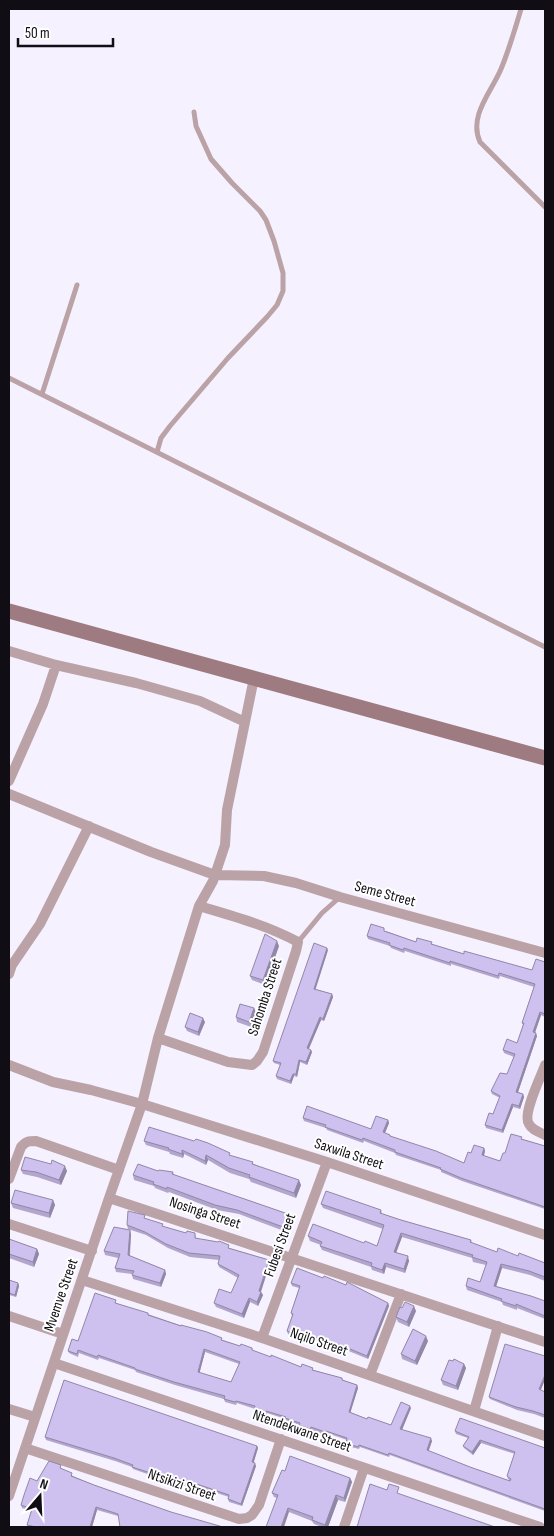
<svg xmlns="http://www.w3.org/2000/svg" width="554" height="1536" viewBox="0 0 554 1536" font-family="'Sofia Sans Condensed',sans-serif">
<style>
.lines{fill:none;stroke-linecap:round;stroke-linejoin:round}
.service{stroke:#baa2a6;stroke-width:5}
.minor{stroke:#baa2a6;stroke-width:10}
.secondary{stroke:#9e7b81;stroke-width:15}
.wall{fill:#b2a6ce;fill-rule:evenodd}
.shaded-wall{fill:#9187a7}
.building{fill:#cfc1ef;stroke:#9187a7;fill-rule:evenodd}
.labels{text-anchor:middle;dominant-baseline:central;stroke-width:4;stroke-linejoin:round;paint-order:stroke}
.street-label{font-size:15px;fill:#100e14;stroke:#fff}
</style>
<rect width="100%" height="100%" fill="#f5f1ff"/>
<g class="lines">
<path class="service" d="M521,9C515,29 509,50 501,69C492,91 468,116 480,142L545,207
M9,378L545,647
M42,394L77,285
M157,452L161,438L170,426L228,358L267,317L277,305L283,291V273L274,241L266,220L260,211L232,183L211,159L196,126L194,112
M298,942L322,913L340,897"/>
<path class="minor" d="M9,651L56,665L136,683L200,701L245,722
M9,781L43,704L56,665
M9,794L151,852L215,875L225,845L227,810L254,678
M9,974L12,965L40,924L89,826
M158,1038L228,1062L252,1065L257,1061L263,1052L296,951L298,942C266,925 233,916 199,906
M9,1065L53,1082L91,1090L142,1104L327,1162L545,1235
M545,1065C541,1077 522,1114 529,1124C532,1130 539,1132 545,1135
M9,1179L21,1147C26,1141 29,1141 36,1141L119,1170
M109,1198L545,1342
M9,1224L92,1251
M82,1280L262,1338L545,1436
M9,1316L63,1334
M262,1338L327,1162
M54,1363L540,1527
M370,1375L401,1294
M9,1409L35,1417
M474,1411L498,1326
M25,1448L239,1519L247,1518L252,1515L259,1505L281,1439
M9,1496L109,1198L142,1104L158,1038L199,906L213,881L215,875L264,876L296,883L340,897L545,953
M344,1527L364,1468"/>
<path class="secondary" d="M9,611L545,758"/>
</g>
<path class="wall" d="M386,931L416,942L432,944L464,954L532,970L545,962V1017L541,1015L535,1033L537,1036L518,1092L523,1094L524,1097L520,1109L513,1107L503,1133L486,1128L485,1125L493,1114L500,1098L492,1094L491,1091L507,1074L514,1057L504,1053L503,1050L517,1043L523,1025L522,1023L534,987L500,976L499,979L451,964V966L405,951L404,953L391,948L390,946L368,939L367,936Z
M279,946L265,985L252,980L250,976Z
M328,950L315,989L332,994L333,997L324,1021L321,1020L308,1049L312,1052L307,1065L300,1062L297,1077L294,1076L291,1084L277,1079L276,1076L280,1065L274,1063L273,1061Z
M254,1008L256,1013L251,1027L237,1022L236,1017Z
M205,1022L199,1036L187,1031L185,1027Z
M303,1118L371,1129L388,1120L389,1123L385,1133L390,1135L391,1137L464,1163L471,1153L484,1148L485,1151L484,1156L500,1161L505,1153L522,1139L545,1146V1209L462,1181L441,1172V1170L396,1155L395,1153L364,1141L363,1143L327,1130L326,1128L304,1121Z
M144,1141L231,1156L254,1164L301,1185L296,1198L251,1182L249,1179L230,1173L208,1160L206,1165L184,1154L183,1158L170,1154L169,1152L146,1145Z
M21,1170L67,1171L61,1185L37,1177L23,1174Z
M158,1171L173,1172L174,1175L288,1214L290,1218L284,1231L239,1214L217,1210L169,1192L168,1193L155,1188L154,1186L134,1180L133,1175Z
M53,1200L55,1205L50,1218L13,1208L11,1203Z
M321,1204L381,1210L382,1214L401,1220L471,1240L472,1243L497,1252L545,1263V1281L530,1275L502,1268L496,1286L545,1301V1319L517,1308V1310L503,1305L502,1302L467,1290L466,1286L480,1282L486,1265L473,1262L472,1258L402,1237L396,1252L409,1261L405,1273L386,1267L384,1274L372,1270L371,1267L322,1250L320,1246L321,1245L310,1241L308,1236L364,1243L377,1246L383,1229L323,1208Z
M146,1219L164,1227L186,1233H195L196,1238L269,1260L270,1263L261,1292L263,1295L258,1306L250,1302L244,1318L216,1307L214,1303L231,1293L238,1278L219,1267L218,1264L219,1260L190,1257L168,1248L146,1235L128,1229L127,1225Z
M130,1230L131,1235L130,1256L165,1270L166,1274L161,1287L133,1279L132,1274L116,1272L115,1268L118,1258L105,1255L104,1251Z
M9,1239L37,1249L39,1254L34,1267L9,1258Z
M9,1280L18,1283L19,1286L16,1297L9,1295Z
M291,1283L388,1303L389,1306L368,1359L339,1347V1349L329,1345L302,1334L300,1339L288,1334L287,1331L292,1316L291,1313L299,1288L292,1286Z
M116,1303L240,1346L252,1348L253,1351L301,1367L313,1368V1370L342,1378L343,1380L357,1385L358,1388L350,1412L367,1419L391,1425L411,1408L402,1430L432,1441L428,1451L470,1467L510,1481L508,1479L507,1476L515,1454L481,1443L473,1455L464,1448L463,1446L468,1438L456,1434L455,1431L545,1448V1511L390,1455L389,1457L360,1447L359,1449L347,1446L346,1443L347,1440L327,1433L326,1435L312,1430L311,1431L300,1428V1425L286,1421V1419L267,1413L266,1415L256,1411L255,1409L237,1403L236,1405L225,1402L224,1399L175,1385L136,1372L135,1370L99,1358L98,1360L79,1353L78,1357L69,1353L68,1351ZM205,1352L239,1364L231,1382L199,1373Z
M416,1311L409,1327L398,1322L396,1317Z
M428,1341L417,1365L402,1359L401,1354Z
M453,1361L464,1364L466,1368L458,1390L443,1385L441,1380Z
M540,1390L545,1392V1418L534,1414L517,1410L490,1399L489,1397Z
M45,1437L257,1446L258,1448L253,1463L256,1466L242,1506L229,1502L228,1499L229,1497L189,1484L188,1487L173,1483L133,1469L132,1467L115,1461L46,1440Z
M62,1468V1469L73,1476L94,1485L171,1512L118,1516L97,1510L92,1527H28L27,1525L31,1511L22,1508L21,1505L37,1481Z
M285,1471L350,1478L352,1482L345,1502L338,1500L328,1527H322L314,1524L312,1521L289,1512L277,1498L274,1497L272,1493Z"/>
<path class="shaded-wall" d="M277,941L279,946L265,985L263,980Z
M327,948L328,950L315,991L314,989Z
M332,994L333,997L324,1021L323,1019Z
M254,1008L256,1013L251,1027L249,1022Z
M540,1012L541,1015L534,1035L533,1032Z
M320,1017L321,1020L308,1051L307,1048Z
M203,1018L205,1022L199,1036L198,1032Z
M536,1033L537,1036L517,1095L516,1092Z
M311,1050L312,1052L307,1065L306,1062Z
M299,1060L300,1062L297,1077L296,1074Z
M293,1074L294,1076L291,1084L290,1081Z
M523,1094L524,1097L520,1109L519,1106Z
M512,1104L513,1107L503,1133L502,1130Z
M388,1120L389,1123L384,1135L383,1132Z
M484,1148L485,1151L483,1158L482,1155Z
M182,1150L184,1154L183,1158L182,1154Z
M206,1155L208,1160L206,1165L205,1161Z
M65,1166L67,1171L61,1185L59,1180Z
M299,1180L301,1185L296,1198L294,1193Z
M53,1200L55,1205L50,1218L49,1213Z
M288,1214L290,1218L284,1231L283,1227Z
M130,1230L131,1235L129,1259L128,1255Z
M401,1233L402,1237L395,1256L394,1252Z
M37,1249L39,1254L34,1267L33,1262Z
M408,1256L409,1261L405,1273L404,1269Z
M269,1260L270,1263L260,1294L259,1291Z
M385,1263L386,1267L384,1274L382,1270Z
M501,1264L502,1268L495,1290L494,1286Z
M165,1270L166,1274L161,1287L160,1283Z
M18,1283L19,1286L16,1297L15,1295Z
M261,1292L263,1295L258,1306L257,1302Z
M249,1298L250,1302L244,1318L242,1314Z
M388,1303L389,1306L368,1359L367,1356Z
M414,1306L416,1311L409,1327L407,1322Z
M301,1331L302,1334L300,1339L299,1336Z
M426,1336L428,1341L417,1365L415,1361Z
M204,1349L205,1352L199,1375L198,1372Z
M464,1364L466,1368L458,1390L456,1386Z
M545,1375V1380L540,1392L539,1389Z
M357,1385L358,1388L350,1414L349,1412Z
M410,1406L411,1408L401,1432L400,1429Z
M431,1438L432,1441L428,1453L427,1450Z
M480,1440L481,1443L473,1455L472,1452Z
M257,1446L258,1448L253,1465L252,1462Z
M255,1463L256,1466L242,1506L241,1504Z
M350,1478L352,1482L345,1502L344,1498Z
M336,1495L338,1500L328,1527H326L325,1525Z
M96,1507L97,1510L92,1527H90Z
M288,1508L289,1512L284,1527H281Z"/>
<path class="building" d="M371,924L384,928V931L416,942L417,938L432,942L431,944L464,954V951L532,970L536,959L545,962V1014L540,1012L533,1032L536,1033L516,1092L523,1094L519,1106L512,1104L502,1130L485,1125L489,1113L493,1114L500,1096L491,1091L500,1073L507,1074L515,1054L503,1050L507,1039L517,1043L524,1023H522L535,984L499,973L498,976L450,961V963L404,948L403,950L389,945L390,943L367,936Z
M265,934L277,941L263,980L250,976Z
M314,943L327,948L314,989L332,994L323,1019L320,1017L307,1048L311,1050L306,1062L299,1060L296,1074H293L290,1081L276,1076L281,1063L273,1061Z
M240,1004L254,1008L249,1022L236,1017Z
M190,1013L203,1018L198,1032L185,1027Z
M307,1106L371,1129L376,1116L388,1120L383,1132L390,1135V1136L436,1151L464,1163L468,1152L471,1153L474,1145L484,1148L482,1155L500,1161L503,1153H505L511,1134L522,1137L521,1139L545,1146V1207L461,1178L440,1169L441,1168L395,1152V1150L363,1138L362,1140L325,1127L326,1125L303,1118Z
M149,1127L194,1141L196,1139L208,1143L230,1153L229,1155L253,1162L252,1164L299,1180L294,1193L249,1177L250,1175L229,1168L206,1155L205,1161L182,1150V1154L168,1149L169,1148L144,1141Z
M25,1157L51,1164L52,1160L65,1166L59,1180L36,1172L21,1170Z
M138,1164L158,1171L159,1170L173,1172L172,1174L288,1214L283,1227L237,1210L215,1205L167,1187V1189L153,1184L154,1182L133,1175Z
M15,1190L53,1200L49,1213L11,1203Z
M326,1191L381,1210L380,1213L401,1220L471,1240L470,1242L497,1252L498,1248L518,1256L519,1253L545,1263V1277L529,1271L501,1264L494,1286L531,1296L545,1301V1316L516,1304V1306L501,1301L502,1299L466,1286L468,1278L480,1282L487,1262L472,1257L473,1255L401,1233L394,1252L408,1256L404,1269L385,1263L382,1270L371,1266L372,1263L320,1246L322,1242L308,1236L313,1224L364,1243L365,1241L377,1246L384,1225L321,1204Z
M128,1211L145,1215L144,1218L163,1224L162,1226L186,1233L187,1231L195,1233V1238L218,1242L219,1241L229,1245L228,1248L269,1260L259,1291L261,1292L257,1302L249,1298L242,1314L214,1303L219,1289L231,1293L239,1275L218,1264L220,1256L189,1253L166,1244L145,1232L127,1225Z
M114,1227L130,1230L128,1255L165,1270L160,1283L132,1275L134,1271L115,1268L120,1254L104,1251Z
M9,1239L37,1249L33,1262L9,1254Z
M297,1268L323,1278L324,1276L346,1285L347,1282L388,1303L367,1356L338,1344V1346L327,1342L301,1331L299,1336L287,1331L293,1314L291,1313L300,1286L291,1283Z
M9,1280L18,1283L15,1295L9,1293Z
M95,1293L116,1300L115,1303L148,1313V1315L181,1326V1325L207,1332L222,1338L221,1340L240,1346L241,1344L252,1348V1350L271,1357V1355L301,1367L302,1364L313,1368L312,1370L342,1378V1380L357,1385L349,1412L367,1419L368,1417L391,1425L401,1402L410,1406L400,1429L431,1438L427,1450L470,1467L510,1481L511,1479L507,1476L515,1452L480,1440L472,1452L463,1446L469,1437L455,1431L460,1418L545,1448V1509L389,1453L388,1455L359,1445L358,1447L346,1443L347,1438L326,1431L325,1432L311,1427L310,1429L299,1425L300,1423L285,1418L286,1417L266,1411L265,1412L255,1409V1406L236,1401L235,1402L224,1399L225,1396L174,1382L135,1369V1368L98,1355L97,1357L78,1350L77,1354L68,1351L72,1339L78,1341ZM204,1349L240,1362L231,1382L198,1372Z
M405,1302L414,1306L407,1322L396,1317L400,1307L402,1308Z
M413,1329L426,1336L415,1361L401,1354Z
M505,1344L545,1356V1375L539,1389L545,1392V1415L533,1411L516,1407L489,1397Z
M454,1359L464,1364L456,1386L441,1380L449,1360L453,1361Z
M64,1380L257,1446L252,1462L255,1463L241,1504L228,1499L229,1495L188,1481L187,1484L172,1480L132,1467L133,1465L114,1458L45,1437Z
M290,1456L350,1478L344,1498L336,1495L325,1525L312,1520L313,1517L288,1508L281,1527H266L278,1495L272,1493L282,1470L285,1471Z
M49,1461L61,1465L60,1468L72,1473L71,1476L94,1485L171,1512L223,1527H120L118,1514L96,1507L90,1527H36L27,1525L32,1509L21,1505L24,1495L30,1478L37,1481Z
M370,1484L387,1490L389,1484L399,1487L397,1493L495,1527H357Z"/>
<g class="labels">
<g class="street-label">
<text transform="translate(385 894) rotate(15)">Seme Street</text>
<text transform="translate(265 997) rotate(-72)">Sahomba Street</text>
<text transform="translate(349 1154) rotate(18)">Saxwila Street</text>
<text transform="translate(205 1213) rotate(18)">Nosinga Street</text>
<text transform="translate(280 1245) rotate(-70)">Fubesi Street</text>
<text transform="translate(61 1295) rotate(-71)">Mvemve Street</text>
<text transform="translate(319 1342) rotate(19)">Nqilo Street</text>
<text transform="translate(302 1431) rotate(19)">Ntendekwane Street</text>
<text transform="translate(182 1485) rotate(19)">Ntsikizi Street</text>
</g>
</g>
<rect width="554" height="1536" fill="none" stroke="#100e14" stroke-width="20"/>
<g transform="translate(40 1496) rotate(19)" stroke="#ffffff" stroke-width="4" paint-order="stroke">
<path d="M0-4L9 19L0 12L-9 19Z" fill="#100e14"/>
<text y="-8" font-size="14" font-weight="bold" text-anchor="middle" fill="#100e14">N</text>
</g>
<path d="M18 38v8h95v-8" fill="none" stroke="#100e14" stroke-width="2.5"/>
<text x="25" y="38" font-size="15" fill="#100e14" stroke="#ffffff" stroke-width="4" paint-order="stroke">50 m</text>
</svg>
